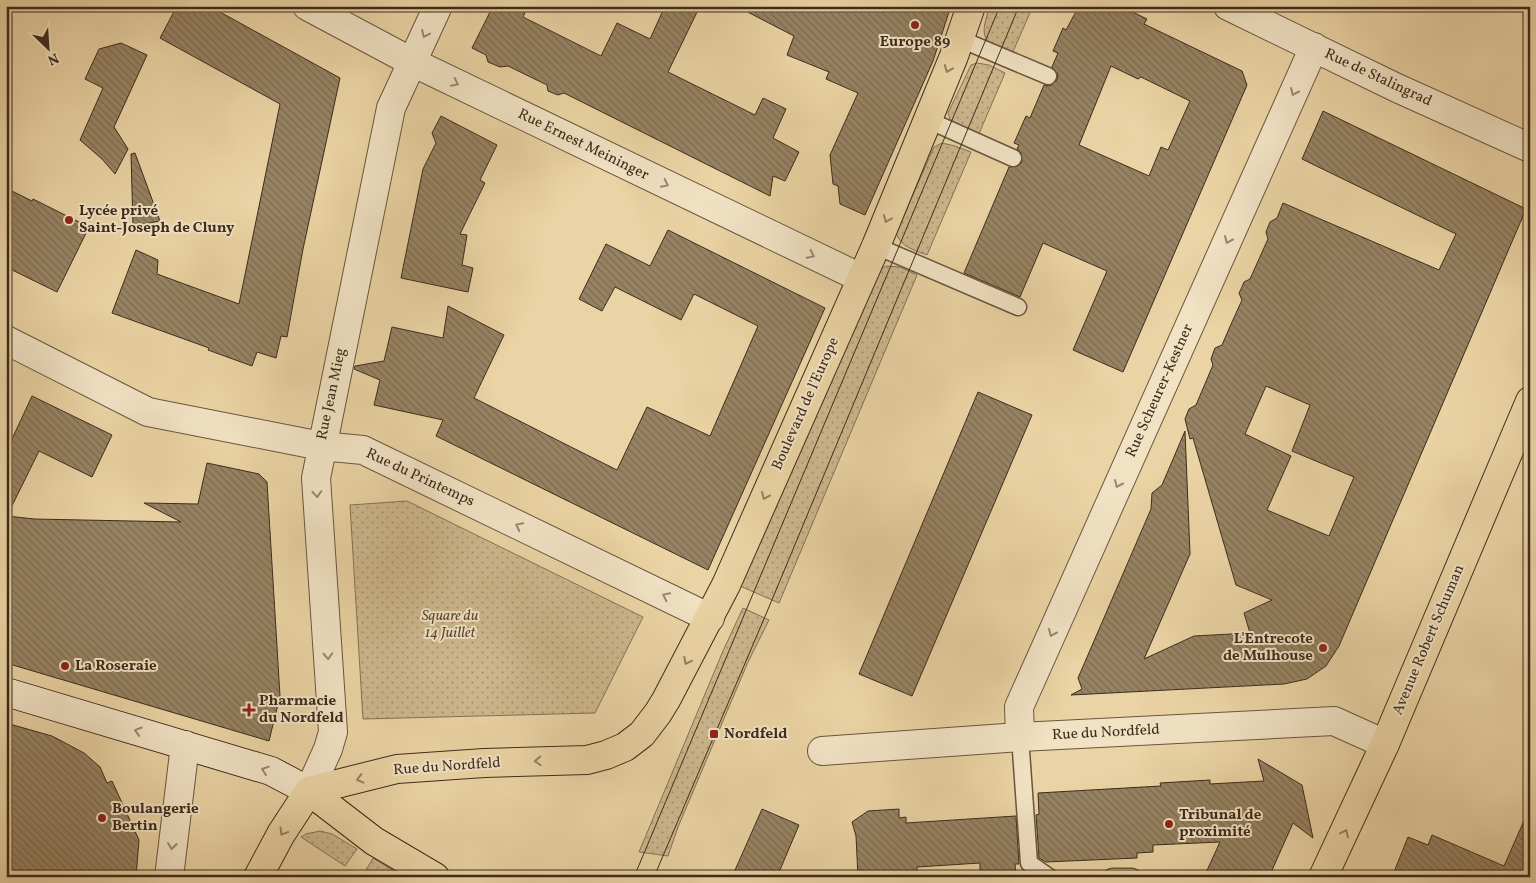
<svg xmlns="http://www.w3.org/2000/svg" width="1536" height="883" viewBox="0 0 1536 883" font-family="Vollkorn,serif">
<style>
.green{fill:url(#green-dots);stroke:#857254}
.building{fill:url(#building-back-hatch);stroke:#3d2c1c;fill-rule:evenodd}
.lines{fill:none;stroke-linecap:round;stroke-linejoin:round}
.service-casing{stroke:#68563e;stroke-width:19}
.minor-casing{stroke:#68563e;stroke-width:30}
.secondary-casing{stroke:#3d2c1c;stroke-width:30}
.primary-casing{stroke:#3d2c1c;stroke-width:30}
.service{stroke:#f1e2c4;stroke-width:16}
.minor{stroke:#f1e2c4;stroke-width:28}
.secondary{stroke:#f1e2c4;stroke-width:28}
.primary{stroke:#ead3a4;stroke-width:28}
.tram{stroke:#3d2c1c;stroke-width:1}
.oneway{stroke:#978770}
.oneway2{stroke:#948060}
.poi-dot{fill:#8f2418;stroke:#f1e2c4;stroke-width:2}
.labels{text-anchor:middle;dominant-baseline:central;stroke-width:4;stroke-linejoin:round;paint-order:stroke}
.poi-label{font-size:15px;font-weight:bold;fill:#3d2c1c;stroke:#f1e2c4;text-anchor:start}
.street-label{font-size:15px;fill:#3d2c1c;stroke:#f1e2c4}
.park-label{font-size:15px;font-style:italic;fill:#5a4833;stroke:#f1e2c4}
</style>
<defs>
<pattern id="green-dots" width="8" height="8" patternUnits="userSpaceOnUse" patternTransform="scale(1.25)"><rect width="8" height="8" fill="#cdb78d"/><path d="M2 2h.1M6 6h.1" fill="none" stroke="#a89572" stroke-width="1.8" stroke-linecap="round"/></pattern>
<pattern id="building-back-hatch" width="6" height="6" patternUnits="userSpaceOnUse" patternTransform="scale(1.25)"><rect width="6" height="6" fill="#978363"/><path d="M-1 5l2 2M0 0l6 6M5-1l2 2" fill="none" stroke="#7c6b51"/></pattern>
</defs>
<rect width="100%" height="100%" fill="#ead3a4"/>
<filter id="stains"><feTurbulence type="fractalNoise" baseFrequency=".004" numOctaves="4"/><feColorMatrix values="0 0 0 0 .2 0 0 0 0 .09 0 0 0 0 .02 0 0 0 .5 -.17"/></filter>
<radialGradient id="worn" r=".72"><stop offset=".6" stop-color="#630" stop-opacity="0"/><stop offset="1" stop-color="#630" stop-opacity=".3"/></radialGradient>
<path class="green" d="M990,6H1033L1011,56C982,41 979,38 990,6Z
M977,63L989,65L1005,73L978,136L962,128L950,119L948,113L971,65Z
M942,143L955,146L971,152L927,255C914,250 901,247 896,233L934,147Z
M886,266L900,267L917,275L779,603L740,586L881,269Z
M407,501L643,617L595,713L363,719L350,505Z
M743,608L769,620L748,662L678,827L668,856L639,852L723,651Z
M320,831L332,834L357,849L345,866L301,837L306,834Z
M373,858L404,877H362Z"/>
<path class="building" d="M177,6H209L340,78L303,249L287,337L281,336L276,358L257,352L252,366L208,350L209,348L112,313L136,250L158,260L157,274L239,304L280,104L160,38Z
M493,6H528L523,17L601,56L617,23L650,39L665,6H700L668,72L755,115L763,98L786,109L773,138L799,152L785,181L773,176L770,196L564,93L558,95L548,91L547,85L508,66L500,67L488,62L486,55L472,48Z
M736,6H951L933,61L865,215L840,204L838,186L833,184L830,155L858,93L826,79L829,72L787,55L794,36Z
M1079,6H1120L1147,19L1144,24L1242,71L1247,85L1123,372L1073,350L1107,271L1043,243L1020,297L964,273L1009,167L1018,166L1022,162L1021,153L1017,149L1019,145L1014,143L1026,116L1030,118L1044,85L1050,86L1057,80L1058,74L1052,67L1058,53L1053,51L1063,28L1066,30ZM1111,66L1138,79L1141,77L1190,101L1168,150L1161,147L1149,176L1079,145Z
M121,43L147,55L114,127L128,149L115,174L102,159L80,140L103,88L85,79L99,49Z
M1323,111L1526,209L1339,646L1326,666L1307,679L1284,684L1071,695L1082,689L1078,678L1151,509L1152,493L1162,485L1185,431L1190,554L1144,659L1194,636L1250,633L1244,613L1272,600L1236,585L1193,438L1190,439L1185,419L1189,409L1196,405L1213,365L1211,359L1215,348L1222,345L1232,322L1242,300L1239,293L1242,287L1244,282L1250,279L1268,239L1266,232L1270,222L1277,218L1283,203L1439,270L1456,234L1302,159ZM1266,386L1310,405L1292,451L1354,477L1329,536L1267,510L1291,456L1245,434Z
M441,116L497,145L480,180L485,183L460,234L467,235L462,265L473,268L468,292L401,278L423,169L436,143L432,133Z
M135,153L160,221L133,226L131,154Z
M6,188L32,201L33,199L89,227L57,292L6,267Z
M668,230L825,308L708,570L436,436L443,420L374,405L380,380L354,369L355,366L384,361L392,327L443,338L448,306L504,335L474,398L571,447L617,470L647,407L710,436L758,326L694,294L681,320L615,287L602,311L579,299L606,244L650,266Z
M978,392L1032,415L912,696L859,674Z
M32,396L112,435L92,477L39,451L7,516L34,519L181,522L144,503L198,504L207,463L259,474L267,482L280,696L269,741L6,663V452Z
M6,723L52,736L84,753L100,767L107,783L112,781L139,840L136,877H6Z
M1258,759L1302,785L1313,838L1293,823L1269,877H1204L1220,842L1153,845V852L1137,853V858L1046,862L1039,858L1036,815L1039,814L1038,793L1161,786L1160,783L1210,780V784L1264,781Z
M1530,807V877H1392L1408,837L1428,845L1432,835L1504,866Z
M762,809L799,825L777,877H732Z
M899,809V818L906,817V823L1016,816L1019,864H1015L1016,876L980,877V863L917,867V875L898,877H858L856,836L852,822L868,811Z"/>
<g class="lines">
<g class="service-casing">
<path id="service" d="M960,39L1048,76
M928,120L1013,158
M876,246L1018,307
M1020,737L1029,863L1049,877
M1112,877H1132"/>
</g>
<g class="minor-casing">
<path id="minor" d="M307,6L412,62L861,278
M1228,6L1397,88L1530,148
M6,340L148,412L321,446L363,450L710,618
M1020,737L1019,707L1314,47
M822,751L1020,737L1334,721L1385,744
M309,791L328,749L333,732L316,478L391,108L438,6
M169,877L185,745"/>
</g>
<g class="secondary-casing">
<path id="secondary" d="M6,692L271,771L309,791"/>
</g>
<g class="primary-casing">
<path id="primary" d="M309,791L397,769L484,763L587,760L606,755L625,747L642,734L658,713L666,700L726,585L876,246L954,56L971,6
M309,791L374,841L435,877
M258,877L281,834L309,791
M1323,877L1385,744L1530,401"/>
</g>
<use href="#service" class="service"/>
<use href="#minor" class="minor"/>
<use href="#secondary" class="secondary"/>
<use href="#primary" class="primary"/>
<path class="tram" d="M634,877L1000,6
M654,877L769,607L1019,6"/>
</g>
<defs><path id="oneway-chevron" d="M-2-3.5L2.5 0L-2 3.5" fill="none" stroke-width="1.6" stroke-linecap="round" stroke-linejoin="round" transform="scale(1.25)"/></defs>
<g class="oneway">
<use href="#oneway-chevron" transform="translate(425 34) rotate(115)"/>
<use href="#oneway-chevron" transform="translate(455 83) rotate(26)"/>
<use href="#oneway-chevron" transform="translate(1294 92) rotate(114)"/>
<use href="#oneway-chevron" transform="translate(665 184) rotate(26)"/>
<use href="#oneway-chevron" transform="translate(1228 240) rotate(114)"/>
<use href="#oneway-chevron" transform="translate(811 255) rotate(26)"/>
<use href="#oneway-chevron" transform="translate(1118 484) rotate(114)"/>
<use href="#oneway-chevron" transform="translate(317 494) rotate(86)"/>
<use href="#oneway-chevron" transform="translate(519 526) rotate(-154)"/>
<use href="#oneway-chevron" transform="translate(666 596) rotate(-154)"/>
<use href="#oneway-chevron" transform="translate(1052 633) rotate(114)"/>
<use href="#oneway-chevron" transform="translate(328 656) rotate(87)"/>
<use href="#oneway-chevron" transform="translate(138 731) rotate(-163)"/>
<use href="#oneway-chevron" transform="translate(265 770) rotate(-161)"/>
<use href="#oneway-chevron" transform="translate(172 846) rotate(97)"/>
</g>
<g class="oneway2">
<use href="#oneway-chevron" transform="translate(948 69) rotate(112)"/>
<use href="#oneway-chevron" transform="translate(887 219) rotate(112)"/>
<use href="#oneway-chevron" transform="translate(765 496) rotate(114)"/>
<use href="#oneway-chevron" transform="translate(687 661) rotate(118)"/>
<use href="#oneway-chevron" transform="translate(538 761) rotate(178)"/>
<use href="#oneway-chevron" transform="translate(360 779) rotate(166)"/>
<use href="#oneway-chevron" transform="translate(283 832) rotate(121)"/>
<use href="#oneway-chevron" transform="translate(1345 833) rotate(-64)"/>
</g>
<g class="poi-dot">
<circle cx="915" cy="25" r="5"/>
<circle cx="69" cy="220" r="5"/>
<circle cx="1323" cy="648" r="5"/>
<circle cx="65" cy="666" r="5"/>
<path d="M246.5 702.5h5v5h5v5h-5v5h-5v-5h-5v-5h5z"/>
<rect x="709" y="729" width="10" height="10" rx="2.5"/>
<circle cx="102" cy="818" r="5"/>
<circle cx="1169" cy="824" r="5"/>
</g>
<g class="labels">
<g class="poi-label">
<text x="915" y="42" text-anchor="middle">Europe 89</text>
<text x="79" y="211">Lycée privé<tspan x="79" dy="17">Saint-Joseph de Cluny</tspan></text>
<text x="1313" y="639" text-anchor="end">L'Entrecote<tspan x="1313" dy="17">de Mulhouse</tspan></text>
<text x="75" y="666">La Roseraie</text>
<text x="259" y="701">Pharmacie<tspan x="259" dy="17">du Nordfeld</tspan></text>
<text x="724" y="734">Nordfeld</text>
<text x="112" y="809">Boulangerie<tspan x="112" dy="17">Bertin</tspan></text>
<text x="1179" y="815">Tribunal de<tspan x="1179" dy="17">proximité</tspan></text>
</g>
<g class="street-label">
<text transform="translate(1378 78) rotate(25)">Rue de Stalingrad</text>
<text transform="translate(583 145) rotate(26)">Rue Ernest Meininger</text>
<text transform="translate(1160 391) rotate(-66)">Rue Scheurer-Kestner</text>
<text transform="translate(332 394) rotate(-78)">Rue Jean Mieg</text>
<text transform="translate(806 404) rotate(-66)">Boulevard de l'Europe</text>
<text transform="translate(420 478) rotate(25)">Rue du Printemps</text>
<text transform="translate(1429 640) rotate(-67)">Avenue Robert Schuman</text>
<text transform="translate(1106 733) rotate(-3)">Rue du Nordfeld</text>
<text transform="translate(447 767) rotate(-4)">Rue du Nordfeld</text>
</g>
<g class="park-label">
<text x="450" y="616">Square du<tspan x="450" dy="17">14 Juillet</tspan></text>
</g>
</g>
<rect width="1536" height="883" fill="none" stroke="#ead3a4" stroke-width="25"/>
<rect x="8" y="8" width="1521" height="868" fill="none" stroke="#3d2c1c" stroke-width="2.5"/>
<rect x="12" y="12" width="1511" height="858" fill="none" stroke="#3d2c1c"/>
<g transform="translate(48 48) rotate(155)" stroke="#f1e2c4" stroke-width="4" paint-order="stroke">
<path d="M0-4L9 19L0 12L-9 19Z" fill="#3d2c1c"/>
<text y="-8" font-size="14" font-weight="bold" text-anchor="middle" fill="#3d2c1c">N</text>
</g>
<rect width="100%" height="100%" filter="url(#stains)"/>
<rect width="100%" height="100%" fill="url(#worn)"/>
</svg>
